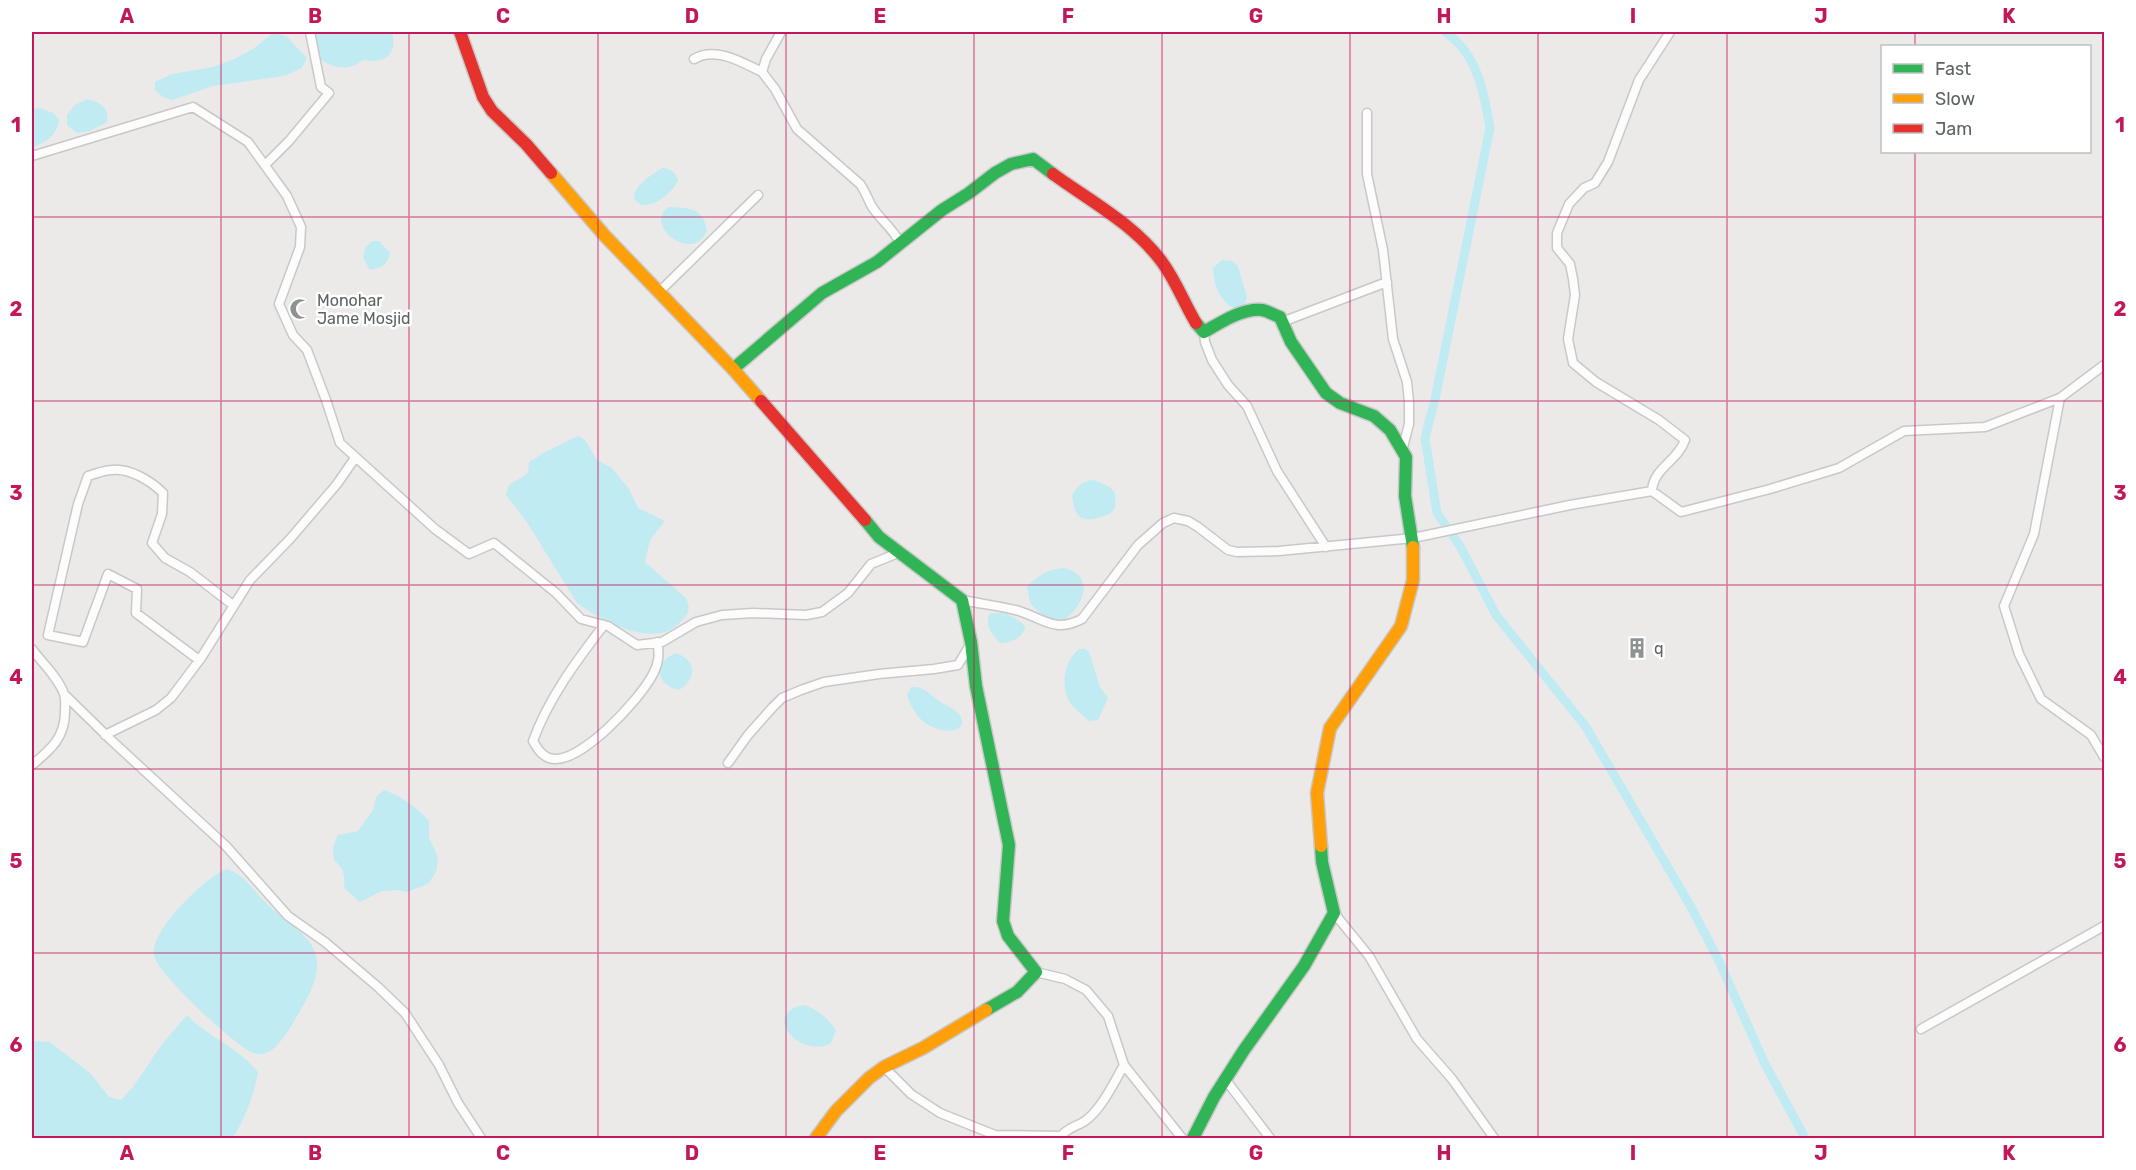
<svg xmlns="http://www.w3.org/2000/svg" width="2136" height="1170" viewBox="0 0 2136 1170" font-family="Rubik,sans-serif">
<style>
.water{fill:#c0ebf2}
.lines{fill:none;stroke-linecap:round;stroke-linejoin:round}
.canal{stroke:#c0ebf2;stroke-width:9}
.street-casing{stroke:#c9c8c7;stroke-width:11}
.fast-casing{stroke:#c8c8c8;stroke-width:15}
.slow-casing{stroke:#c8c8c8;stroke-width:15}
.jam-casing{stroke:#c8c8c8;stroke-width:15}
.street{stroke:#fcfcfc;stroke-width:8}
.fast{stroke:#30b455;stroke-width:12}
.slow{stroke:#ff9f0a;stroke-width:12}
.jam{stroke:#e5322d;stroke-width:12}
.grid{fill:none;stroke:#c2185b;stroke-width:1.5;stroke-opacity:0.55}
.labels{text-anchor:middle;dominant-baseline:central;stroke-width:5;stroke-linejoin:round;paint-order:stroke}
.poi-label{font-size:16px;fill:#5d6264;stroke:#fff;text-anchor:start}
.neatline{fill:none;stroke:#c2185b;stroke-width:2}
.grid-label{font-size:20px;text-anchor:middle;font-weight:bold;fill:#c2185b}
</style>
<rect width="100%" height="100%" fill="#eceae8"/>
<path class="water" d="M274,32L286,36L307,58L302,68L284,76L213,86L172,100L163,97L155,90V82L172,74L213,67L234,59L253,49Z
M316,32H392C396,49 392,60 373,61C371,61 365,60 364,60C360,61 358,64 355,65C341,71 326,66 316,54Z
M87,99C100,102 110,108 107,122L90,131L77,133L67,125V115L75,105Z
M40,108L53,113L59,120C57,136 46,142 32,148V109Z
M662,168C671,168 676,173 678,181C671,194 656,206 641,205L634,199C634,184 651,176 662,168Z
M668,207C689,208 704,207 707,232C703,238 699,243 692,244C674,246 649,223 668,207Z
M372,241H379L390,253C388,265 381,268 370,270L363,258L365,248Z
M1222,260L1232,261L1238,266L1247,297L1245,306L1241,310C1222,308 1213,285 1213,268Z
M578,436L585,440L597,460L612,468L629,489L638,508L665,521L650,540L645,562L686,598C690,607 690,612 683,619C658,652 603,622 577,603L526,521L506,495L509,485L528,473L529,462L545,452Z
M1094,480L1110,487L1115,493C1115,497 1116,504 1115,507C1113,513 1108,515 1104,516C1082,524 1074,518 1072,495C1078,485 1083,481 1094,480Z
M1063,568C1104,576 1074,621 1058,621C1047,620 1036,610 1030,603L1027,587C1037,576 1048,569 1063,568Z
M1003,612L1018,620L1025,626C1024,638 1010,643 1000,643C992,635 985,626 989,614Z
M1079,649H1085L1089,652L1100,687L1108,698L1098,720L1089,721C1083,715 1073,708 1069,701C1060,684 1065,660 1079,649Z
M676,653C697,660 697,679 679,690C655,685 653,662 676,653Z
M911,687C925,686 928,693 939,701C945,705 955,709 959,714C976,737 919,741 907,695Z
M384,790C403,797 416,807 429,821V838L436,852L438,861L436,872L428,884L407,892L398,890L382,891L360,902L344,888C345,875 344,869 334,860L333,847L338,835L358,831L373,810L376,797Z
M227,869C248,877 252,890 267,904C280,916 297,927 308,940C330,967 307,999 293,1023C286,1034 275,1053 262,1054C258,1055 252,1053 249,1051C230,1040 158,975 154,955C149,932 206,876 227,869Z
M803,1005C819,1009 827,1018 836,1030L831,1043C803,1060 759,1015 803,1005Z
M187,1015C209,1038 238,1047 258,1072C254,1096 245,1118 233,1138H32V1041L50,1042L91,1074L109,1097L121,1100L133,1087L162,1044Z"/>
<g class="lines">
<path class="canal" d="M1445,32C1477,53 1484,92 1490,128L1435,399L1425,438L1437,513L1460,546L1496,615L1586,727L1691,907L1719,961L1765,1064L1805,1138"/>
<g class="street-casing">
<path id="street" d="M781,32L766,59L762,72L775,89L797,129L860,184C865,191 867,197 871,205C879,219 893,228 900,243
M694,59C715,46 742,62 762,72
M1367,113V174L1383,250L1393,339L1407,382L1409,402V424L1402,451
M32,156L193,107L248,142L287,196L301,227L300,247L279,304L293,335L307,350L326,400L340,443L435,529L469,554L494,543L556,593L581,619L608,626L637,645L662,642L696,622L722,615L753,613L806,615L822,612L848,593L871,564L898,553
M265,165L289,141L329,93L321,87L310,32
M660,291L758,195
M1282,322L1387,282
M1204,332L1205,342L1212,360L1228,385L1247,406L1277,471L1326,547
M2060,398L2034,534L2004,606L2019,654L2041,699L2091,735L2104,757
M1652,491C1653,468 1678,461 1685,440L1659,420L1596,382L1573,363L1568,339L1575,295L1573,279L1570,264L1557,248V233L1569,204L1584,188L1595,183L1608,162L1639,80L1670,32
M962,600C981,604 1001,606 1019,611C1044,619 1055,633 1082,619L1138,545L1163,523L1174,518L1188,521L1198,527L1228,550L1237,552L1279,551L1413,538L1570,505L1652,491L1681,512L1770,489L1839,468L1904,431L1985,427L2060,398L2104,365
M604,625C577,660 548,699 533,741C537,748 541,755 549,758C578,768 641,698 653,674C659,663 660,654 657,642
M32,649C42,663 58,677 64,694C66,699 65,707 65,712C65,738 50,750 32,765
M199,660L136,613L137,589L108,574L83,642L48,635L78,504L88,476C96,474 104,470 112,470C130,468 151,481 163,493L162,514L152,543L165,558L190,572L233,605
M65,695L111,740L226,846L288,916L325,942L378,987L405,1013L439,1065L458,1103L481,1138
M105,735L156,710L171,698L201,658L250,580L290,539L337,484L355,458
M728,763L748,735L772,708L782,698L801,690L824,682L879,674L934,669L958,665L971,643
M1334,913L1369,956L1417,1039L1452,1079L1494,1138
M1036,972L1065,979L1086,990L1108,1016L1124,1065L1182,1138
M1921,1029L2104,926
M884,1067L911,1094L940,1113L995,1135L1061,1136C1070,1126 1076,1127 1085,1121C1101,1110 1115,1081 1124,1065
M1225,1079L1270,1138"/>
</g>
<g class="fast-casing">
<path id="fast" d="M1196,323L1204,332C1220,323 1242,308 1262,310C1268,311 1274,315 1280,317L1291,342L1326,393L1340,403L1374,416L1390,430L1406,457L1405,496L1413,547
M733,369L822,293L877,262L942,210L969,193L995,173L1011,164L1033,159L1053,174
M865,520L879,537L962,600L971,642L976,686L1009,845L1003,921L1008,936L1036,972L1017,992L986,1010
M1193,1138L1214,1097L1244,1050L1304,966L1334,913L1322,862L1321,846"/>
</g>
<g class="slow-casing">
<path id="slow" d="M551,173L605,236L733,369L761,401
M1321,846L1317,793L1330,728L1401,626L1413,580V547
M816,1138L836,1111L869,1078L884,1067L923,1048L986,1010"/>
</g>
<g class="jam-casing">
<path id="jam" d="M460,32L483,97L492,111L526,144L551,173
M1053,174C1090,201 1134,224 1162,262C1176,281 1184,303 1196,323
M761,401L865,520"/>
</g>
<use href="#street" class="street"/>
<use href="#fast" class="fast"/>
<use href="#slow" class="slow"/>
<use href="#jam" class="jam"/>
</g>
<path class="grid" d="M221,32V1138M409,32V1138M598,32V1138M786,32V1138M974,32V1138M1162,32V1138M1350,32V1138M1538,32V1138M1727,32V1138M1915,32V46M1915,152V1138M32,217H2104M32,401H2104M32,585H2104M32,769H2104M32,953H2104"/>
<defs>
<g id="mosque-bare" transform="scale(1.62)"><path d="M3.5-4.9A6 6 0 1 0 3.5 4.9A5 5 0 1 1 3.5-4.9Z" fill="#8f9292" stroke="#fff" stroke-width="2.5" paint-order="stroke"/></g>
<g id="building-bare" transform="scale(1.62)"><path d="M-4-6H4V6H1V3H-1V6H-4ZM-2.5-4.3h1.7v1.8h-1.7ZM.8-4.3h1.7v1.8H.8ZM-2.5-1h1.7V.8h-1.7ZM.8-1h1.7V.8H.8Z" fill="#8f9292" stroke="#fff" stroke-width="2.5" paint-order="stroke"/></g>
</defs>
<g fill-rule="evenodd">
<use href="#mosque-bare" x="300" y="309"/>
<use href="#building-bare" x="1637" y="648"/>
</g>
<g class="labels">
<g class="poi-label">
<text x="317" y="300">Monohar<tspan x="317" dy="18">Jame Mosjid</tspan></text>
<text x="1654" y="648">q</text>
</g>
</g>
<rect width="2136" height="1170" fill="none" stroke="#ffffff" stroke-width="66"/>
<rect x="1881" y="45" width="210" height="108" fill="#ffffff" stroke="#bec0c1" stroke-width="1.5"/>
<rect x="1893" y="64" width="30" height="9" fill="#30b455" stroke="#bec0c1" stroke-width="1.5"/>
<text x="1935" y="75" font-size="18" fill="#5d6264">Fast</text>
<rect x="1893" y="94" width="30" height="9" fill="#ff9f0a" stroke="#bec0c1" stroke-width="1.5"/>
<text x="1935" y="105" font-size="18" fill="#5d6264">Slow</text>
<rect x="1893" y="124" width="30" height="9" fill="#e5322d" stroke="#bec0c1" stroke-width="1.5"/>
<text x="1935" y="135" font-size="18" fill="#5d6264">Jam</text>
<rect x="33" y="33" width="2070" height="1104" class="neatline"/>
<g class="grid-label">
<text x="127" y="23">A</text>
<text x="315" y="23">B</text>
<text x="503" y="23">C</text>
<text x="692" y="23">D</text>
<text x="880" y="23">E</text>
<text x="1068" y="23">F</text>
<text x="1256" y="23">G</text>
<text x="1444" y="23">H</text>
<text x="1633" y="23">I</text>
<text x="1821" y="23">J</text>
<text x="2009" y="23">K</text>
<text x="16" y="132">1</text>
<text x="2120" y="132">1</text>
<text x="16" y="316">2</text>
<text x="2120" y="316">2</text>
<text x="16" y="500">3</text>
<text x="2120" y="500">3</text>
<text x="16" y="684">4</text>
<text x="2120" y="684">4</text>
<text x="16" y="868">5</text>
<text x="2120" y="868">5</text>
<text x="16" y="1052">6</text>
<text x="2120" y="1052">6</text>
<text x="127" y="1160">A</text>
<text x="315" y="1160">B</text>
<text x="503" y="1160">C</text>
<text x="692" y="1160">D</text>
<text x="880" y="1160">E</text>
<text x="1068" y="1160">F</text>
<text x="1256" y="1160">G</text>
<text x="1444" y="1160">H</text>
<text x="1633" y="1160">I</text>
<text x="1821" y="1160">J</text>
<text x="2009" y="1160">K</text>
</g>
</svg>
